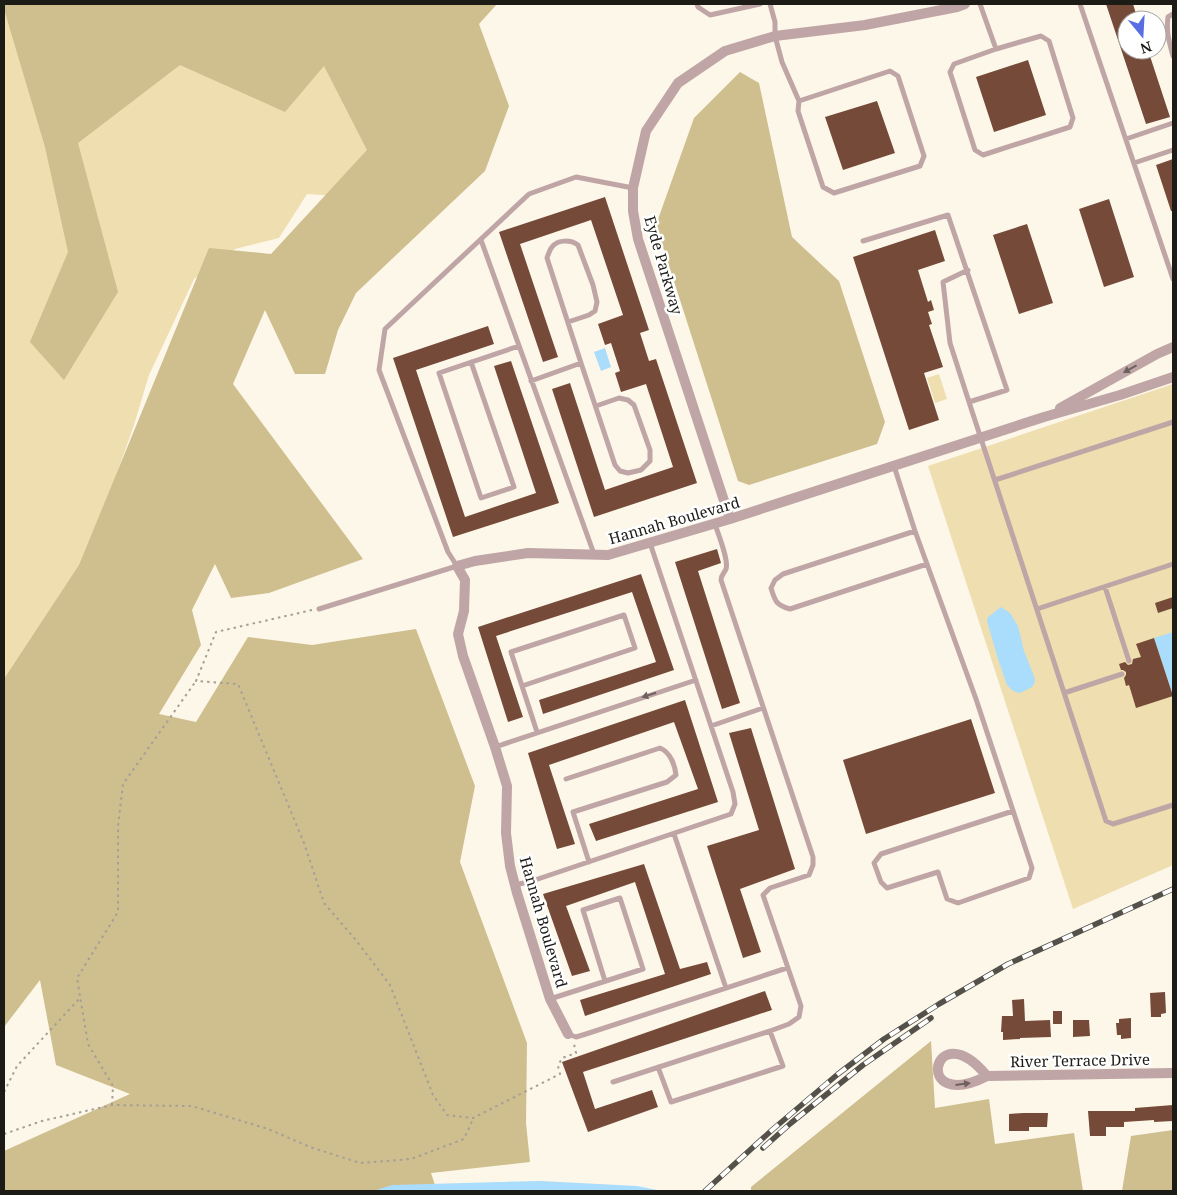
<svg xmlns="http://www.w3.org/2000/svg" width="1177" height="1195" viewBox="0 0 1177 1195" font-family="'Noto Serif',serif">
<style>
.green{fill:#eedeb0}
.forest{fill:#cfbe8e}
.water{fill:#aadcfb}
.building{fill:#764a38}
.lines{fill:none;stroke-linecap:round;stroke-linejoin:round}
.path{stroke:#a4a096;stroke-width:2;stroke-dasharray:2.5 4;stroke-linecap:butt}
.service{stroke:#bfa5a5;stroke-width:5}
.minor{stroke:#bfa5a5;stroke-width:10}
.rail-casing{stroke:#53514a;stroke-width:5.5}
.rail{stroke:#fff;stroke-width:4;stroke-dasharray:11;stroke-linecap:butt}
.oneway{fill:#6e605e}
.labels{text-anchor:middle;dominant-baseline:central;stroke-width:5;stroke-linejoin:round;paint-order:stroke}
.street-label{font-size:15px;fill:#1c1b16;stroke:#fff}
</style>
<rect width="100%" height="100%" fill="#fcf7e9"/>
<path class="green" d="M4,4H373L393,159L354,197L307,194L279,238L235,249L194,279L149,375L134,425L101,518L84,575L4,721Z
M939,374L947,399L935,403L927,378Z
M1173,384V865L1073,909L928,466Z"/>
<path class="forest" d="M4,4H497L479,24L509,106L485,171L356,293L338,330L325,374H295L265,310L233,384L363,559L269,593L231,598L215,564L192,610L201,645L159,714L196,722L248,637L312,645L416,629L475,786L460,862L527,1043L526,1123L530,1162L431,1173L437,1191H4V1151L130,1094L56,1065L40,980L4,1027V679L79,565L209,248L271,254L367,150L324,66L285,112L180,65L78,143L118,292L64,380L30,342L68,252L45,147L4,9Z
M740,72L759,83L792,237L839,281L885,422L877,444L749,485L738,481L656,225L694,118Z
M931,1041L935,1108L989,1099L995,1144L1074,1133L1083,1191H751V1187Z
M1173,1130V1191H1122L1131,1136Z"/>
<path class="water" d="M605,348L611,367L601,371L594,352Z
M1001,607L1010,613L1018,626L1024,651L1034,676L1035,682L1032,687L1020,693L1013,691L1007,685L998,659L987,621L988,617Z
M1173,632V696L1154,638Z
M540,1181L637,1186L662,1191H373L392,1185Z"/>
<path class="building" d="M1106,4H1133L1138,20H1127V50H1148L1170,117L1146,124Z
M1028,60L1046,115L994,132L976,77Z
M877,101L895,153L843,170L825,117Z
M1173,159V211H1171L1156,165Z
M605,197L649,330L640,333L649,361L656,359L697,483L594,517L552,389L570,383L605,490L673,467L646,384L621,392L615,373L620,371L611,343L605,345L598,324L623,315L591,220L520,244L558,357L543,362L499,232Z
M1109,199L1134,277L1104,287L1079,209Z
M1027,224L1053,303L1019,314L993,235Z
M935,230L945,261L918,270L928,302L931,300L934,310L928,312L932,324L929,325L943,367L924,373L939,420L909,430L853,257Z
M488,326L494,344L416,370L465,517L536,493L494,366L511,361L559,503L453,537L393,358Z
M717,549L721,563L698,571L740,703L722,709L675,562Z
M641,574L674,670L543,714L539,700L656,662L632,592L496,636L523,717L508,722L478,627Z
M1173,597V608L1158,613L1155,603Z
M1154,638L1173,696L1136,708L1129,685L1126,686L1124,678L1126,675V672L1123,670H1121L1119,664L1125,662L1128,665L1132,664L1133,659L1141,657L1136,644Z
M685,700L718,802L596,841L589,824L698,789L674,722L549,765L575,844L557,849L528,753Z
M971,719L995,793L866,834L843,760Z
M751,728L795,869L740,889L761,952L743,958L707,846L759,830L729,733Z
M644,864L680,969L707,962L711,974L585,1016L580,1000L665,974L635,882L566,906L590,971L572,976L543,894Z
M765,991L772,1010L583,1072L595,1109L652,1090L658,1107L588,1132L562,1062Z
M1165,992L1166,1013L1161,1014V1017H1151L1150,993Z
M1024,999L1025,1021L1050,1020L1051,1037L1020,1038V1039L1003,1040V1032H1001L1002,1016H1013L1012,1000Z
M1053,1011H1062V1024H1053Z
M1131,1018V1038L1121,1039V1035H1117L1116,1023H1119V1019Z
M1073,1020H1089L1090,1036L1073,1037Z
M1173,1105V1121L1154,1122V1120L1124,1122V1127H1106V1136H1090L1088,1111H1135V1108Z
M1023,1113H1048L1047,1127H1029V1131H1009V1114Z"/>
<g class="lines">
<path class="path" d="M312,610L216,632L196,681L238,684L304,843L324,903L355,939L390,985L433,1095L447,1115L473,1118L560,1074L558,1066L562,1058L576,1053L574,1044
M4,1092L17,1066L80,998
M112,1105L113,1086L88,1044L77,978L118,912V826L123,784L196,681
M4,1134L42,1121L112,1105L192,1106L268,1129L310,1147L360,1163L411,1159L464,1139L473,1119"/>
<path class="service" d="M697,4L698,7L710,15L760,4
M770,4L775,22V36L782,62L799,101L798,111L823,187L834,193L920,166L924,156L898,76L890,71L799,101
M980,4L996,49
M1080,4L1173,279
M1173,14L1168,17C1166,32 1169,41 1173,56
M1041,36L1049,41L1073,118L1070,127L983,155L975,150L950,72L954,64L996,49Z
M1126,139L1173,123
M1134,163L1173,150
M481,240L594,554
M863,241L948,215L1007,390L969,402L1105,818L1106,821L1113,824L1173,805
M968,270L943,282L950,343L969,402
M568,322L589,315L595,311L597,302L593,285L578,245C571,240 558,239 552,247C550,249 548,255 547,258L581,363
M471,362L514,487L481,498L439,373L519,346
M531,381L581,363L615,465L620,471L628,473L641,470L650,461V450L634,405L628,400L619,398L596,406
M894,466L915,531L976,699L1032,868L1029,878L958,903L947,899L938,872L887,888L881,882L874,863L881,854L1013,811
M995,480L1173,422
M915,531L783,574L775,580L771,588C775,601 776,605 790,609L927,564
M1105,587L1129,661
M319,609L457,566L448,552L379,370L385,329L529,194L576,177L633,188
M1037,609L1173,564
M522,686L511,652L624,615L635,648L522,686L537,732
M1064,693L1122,674
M711,726L763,708
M495,747L696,680
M566,779L660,748C670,752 675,765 676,775L667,782L573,812L589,862
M674,834L726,988
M515,885L532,881L731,814L735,804L733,792L650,543
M550,999L643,969L620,898L583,910L605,981
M568,1034L576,1037L586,1034L787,968
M658,1067L671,1102L783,1066L770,1031
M613,1082L770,1031L789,1024L799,1017L801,1006L763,895L770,888L809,875L813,865V857L721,580C721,575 724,574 726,569C729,560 718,534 715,524"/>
<path class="minor" d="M1060,408L1157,354L1173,347
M730,519L638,239L633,211V188L646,131L678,83L725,51L775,36L865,25L957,7L965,4
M568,1034L550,999L517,893L510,866L506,833L507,786L495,747L463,656L458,634L464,611L465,580L457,566L475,561L528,553L608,555L730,519L1044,417L1120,395L1173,377
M987,1076C933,1010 911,1115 987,1076L1173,1073"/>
<g class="rail-casing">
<path id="rail" d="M763,1148L791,1123L863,1065L931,1018
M705,1191L772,1130L838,1074L884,1039L939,1004L1008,964L1173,889"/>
</g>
<use href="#rail" class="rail"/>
</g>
<defs><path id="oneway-solid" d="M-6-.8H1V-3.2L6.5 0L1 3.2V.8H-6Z" transform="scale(1.25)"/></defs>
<g class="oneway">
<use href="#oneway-solid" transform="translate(1130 369) rotate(151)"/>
<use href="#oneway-solid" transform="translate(649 695) rotate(162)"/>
<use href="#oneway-solid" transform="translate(963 1084) rotate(-7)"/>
</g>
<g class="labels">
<g class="street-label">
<text transform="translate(664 265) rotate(74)">Eyde Parkway</text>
<text transform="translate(674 520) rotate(-16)">Hannah Boulevard</text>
<text transform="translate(544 922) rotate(74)">Hannah Boulevard</text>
<text transform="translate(1080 1060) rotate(-1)">River Terrace Drive</text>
</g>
</g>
<rect width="1177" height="1195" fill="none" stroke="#1c1b16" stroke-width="10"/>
<g transform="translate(1142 35) rotate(162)"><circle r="24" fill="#ffffff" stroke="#a4a4a2"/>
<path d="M0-4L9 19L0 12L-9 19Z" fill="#586ee4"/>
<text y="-8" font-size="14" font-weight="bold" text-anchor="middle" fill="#1c1b16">N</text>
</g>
</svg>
